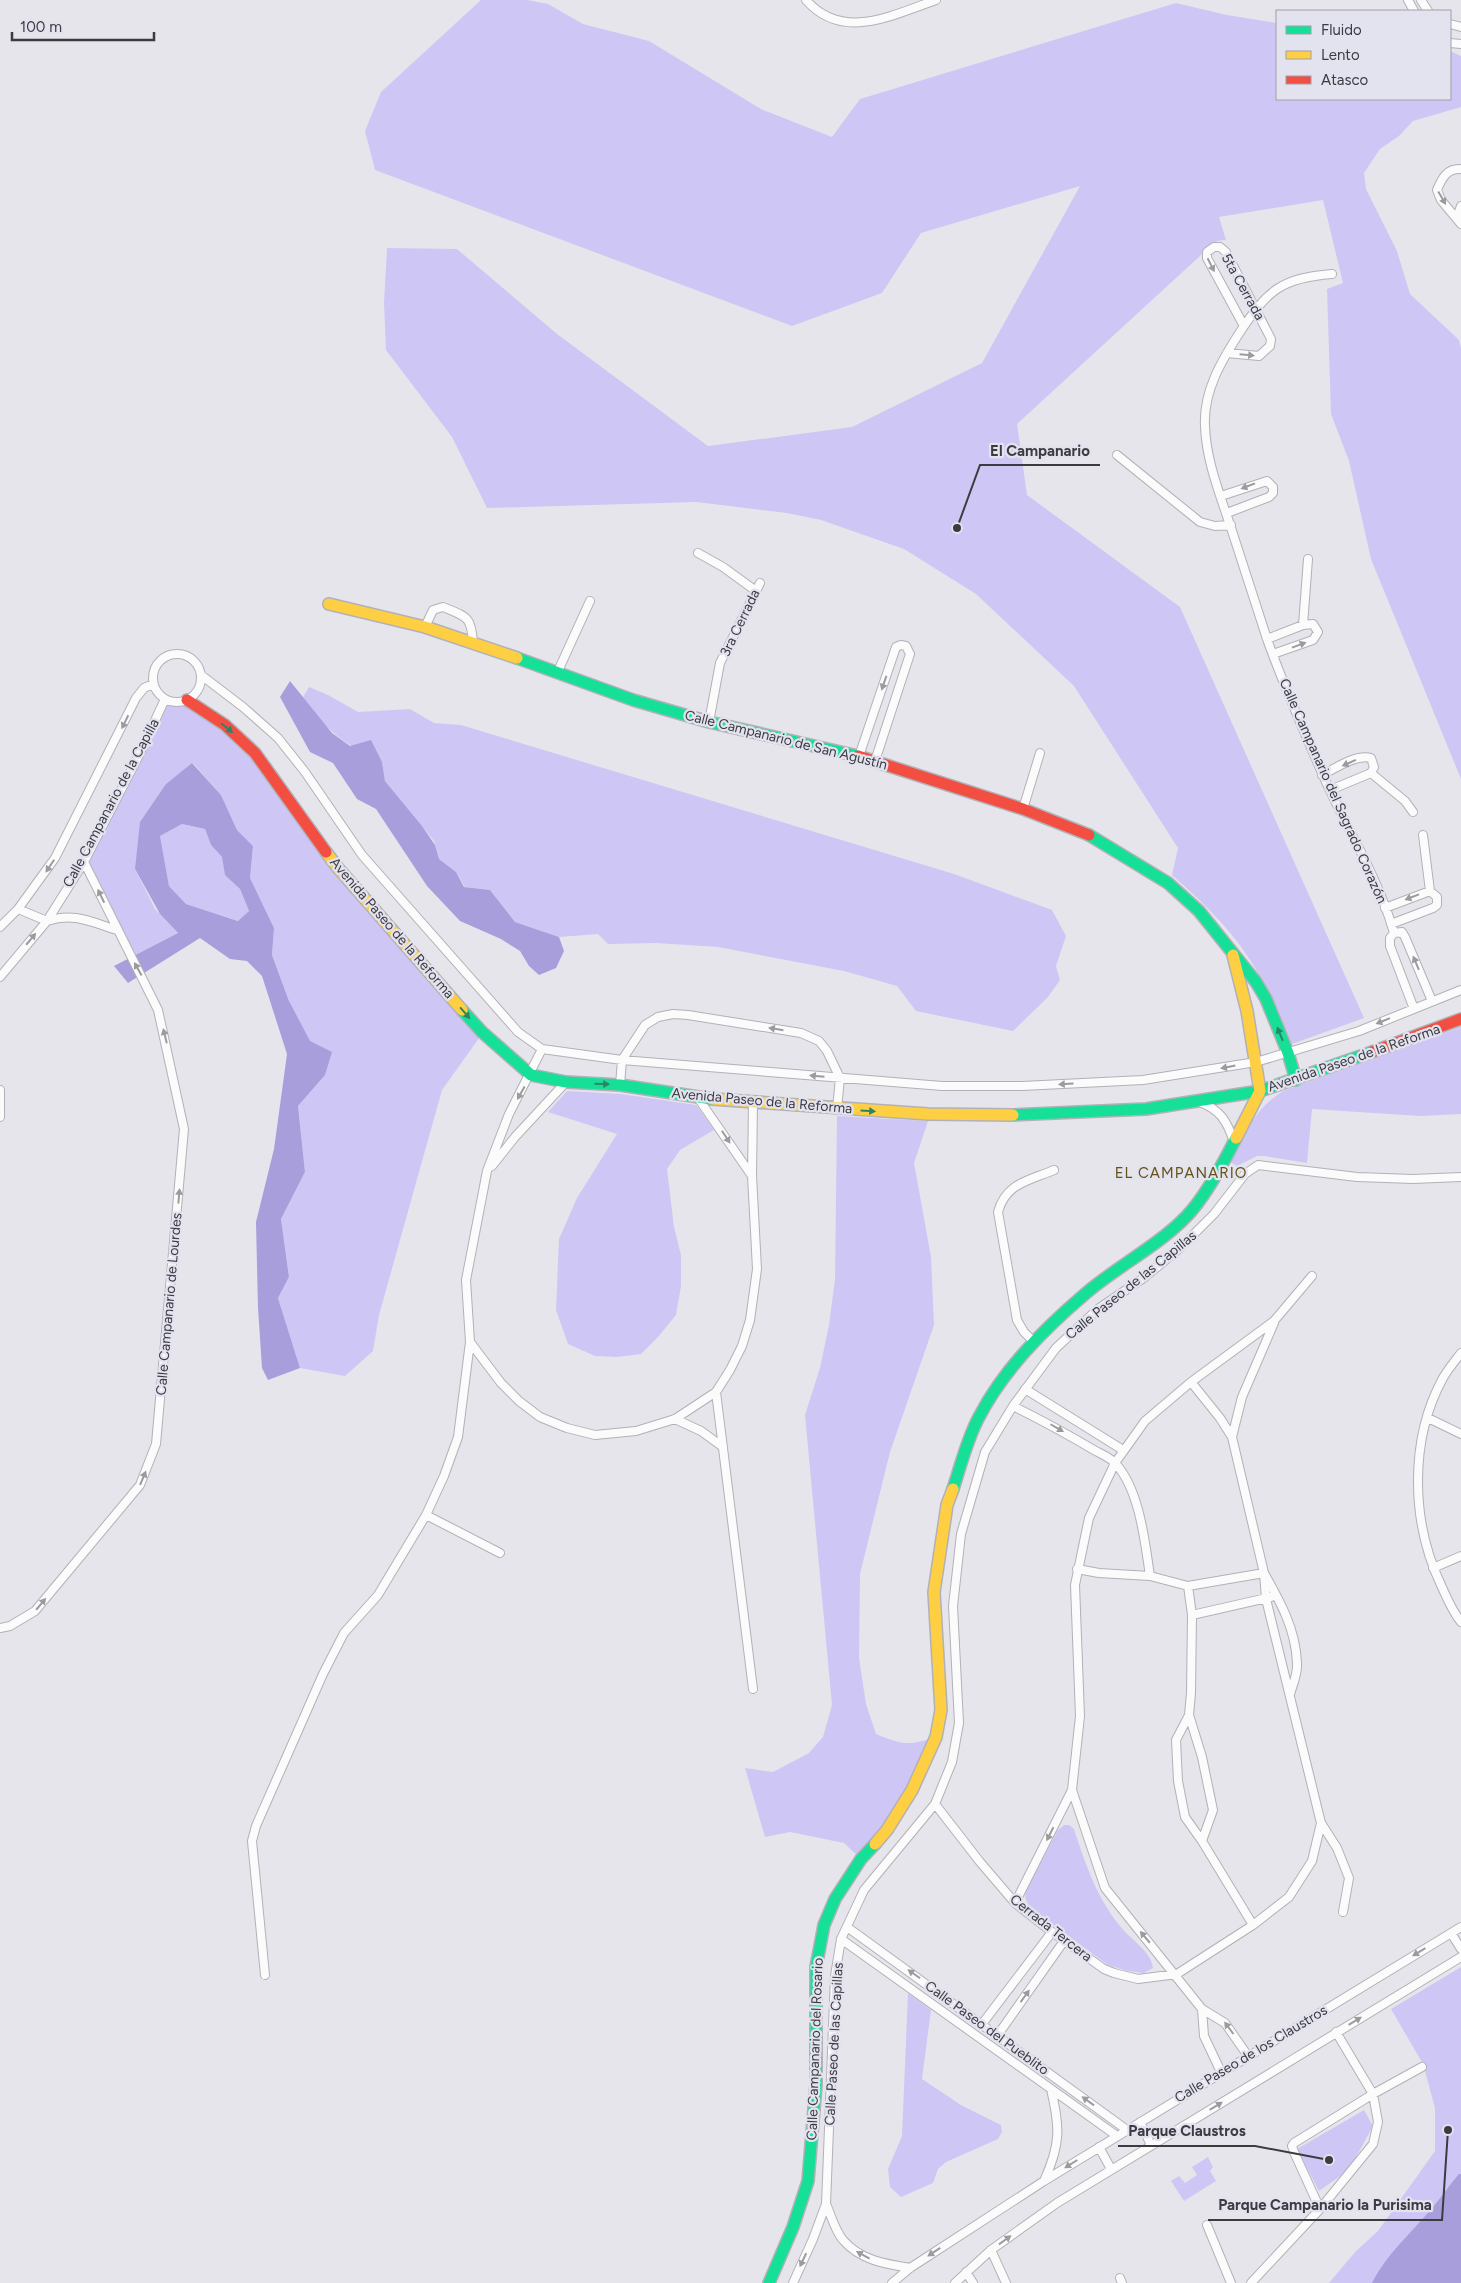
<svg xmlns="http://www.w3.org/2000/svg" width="1461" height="2283" viewBox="0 0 1461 2283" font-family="Figtree,sans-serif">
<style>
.green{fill:#cec7f5}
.water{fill:#a89edc;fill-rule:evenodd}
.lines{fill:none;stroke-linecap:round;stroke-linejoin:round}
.street-casing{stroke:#b2b1b7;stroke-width:10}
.fast-casing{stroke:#b2b1b7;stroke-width:14}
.slow-casing{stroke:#b2b1b7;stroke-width:14}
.jam-casing{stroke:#b2b1b7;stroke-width:14}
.street{stroke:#fbfbfc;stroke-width:8}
.fast{stroke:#16e098;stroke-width:11}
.slow{stroke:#ffcf43;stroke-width:11}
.jam{stroke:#f24e42;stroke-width:11}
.oneway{fill:#9b9b9e}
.oneway2{fill:#2a8568}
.labels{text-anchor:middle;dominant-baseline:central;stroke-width:4.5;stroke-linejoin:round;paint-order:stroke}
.street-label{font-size:14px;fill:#3b3b40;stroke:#e3e2ef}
.neighbourhood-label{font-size:15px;letter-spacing:1px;fill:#645216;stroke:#e3e2ef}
.leader{fill:none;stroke:#3b3b40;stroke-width:2}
.callout-dot{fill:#3b3b40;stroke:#e3e2ef;stroke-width:2}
.callout-label{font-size:15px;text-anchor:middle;font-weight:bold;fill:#3b3b40;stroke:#e3e2ef;stroke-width:4.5;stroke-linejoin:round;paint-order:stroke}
</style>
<rect width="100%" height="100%" fill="#e6e5ec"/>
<path class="green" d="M481,0H527L548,4L583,24L649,41L761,109L832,137L860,99L1176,3L1227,15L1277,23V99H1450V51L1461,56V107L1413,121L1399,136L1380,149L1364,173L1366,189L1397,251L1410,294L1459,340L1461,348V779L1371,559L1349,461L1331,414L1327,289L1343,283L1323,200L1219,217L1226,240C1213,240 1207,246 1200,256L1017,424L1027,495L1180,607L1364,1018L1292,1044C1279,1014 1266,984 1248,957C1228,926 1199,899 1172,875L1178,848L1074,686L976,594L904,549L821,520L787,513L696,502L487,508L452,437L386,350L384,303L387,248L457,249L557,334L708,446L852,427L982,363L1080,186L921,233L882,293L792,326L375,170L365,131L381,92Z
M309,687L328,695L358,712L410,709L434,723L461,725L954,874L1052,910L1066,936L1056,966L1060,980L1048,997L1013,1031L916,1011L897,986L844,971L718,947L656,943L608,944L598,934L559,937L515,922L490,890L465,887L456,872L439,859L434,841L385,781L382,762C344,744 327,732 303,697Z
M166,700L180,702L187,700L256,756L282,796L482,1034L442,1090L379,1315L373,1351L345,1376L300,1368L278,1298L289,1277L281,1219L305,1172L298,1106L325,1075L289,1001L272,955L274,928L250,878L253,846L237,830L221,795L193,763L166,784L135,869L155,909L178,933L131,957L85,863Z
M182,824L205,829L211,845L222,857L226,875L240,889L249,911L239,921L186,904L169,886L160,836Z
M1461,1027V1114L1420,1116L1312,1109L1307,1163L1264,1156H1257L1237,1166L1230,1162C1245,1132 1254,1110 1283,1091Z
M567,1091L621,1094L696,1105L714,1130L680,1150L667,1169L674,1227L681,1255V1286L676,1315L658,1337L641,1354L616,1357L595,1356L568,1344L556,1310L559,1239L577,1198L617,1134L548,1112Z
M837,1116L928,1121L914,1163L931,1257L934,1325L890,1452L860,1574L859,1658L866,1704L876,1734C903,1745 908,1746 936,1737L912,1790L861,1859L844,1843L790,1832L765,1837L745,1768L773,1772L809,1753L823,1737L832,1705L805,1415L820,1368L829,1325L835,1279Z
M1064,1825H1069L1074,1829C1085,1863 1097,1898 1120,1926C1129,1938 1152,1952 1153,1968L1144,1973L1128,1971L1108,1965L1029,1907L1025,1897L1026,1891L1058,1830Z
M1461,1967V2283H1329L1356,2251L1378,2231L1435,2151V2108L1423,2064L1391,2009Z
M908,1993L931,2010L922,2079L961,2105L1001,2125L1002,2132L998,2139L946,2162L938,2169L933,2183L901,2197L890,2187L888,2169L902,2136Z
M1364,2110L1373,2126L1349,2170L1319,2191L1297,2149Z
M1208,2157L1213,2167L1210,2171L1216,2181L1184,2201L1171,2181L1179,2176L1185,2183L1197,2175L1192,2167Z"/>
<path class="water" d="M290,681L332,733L350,746L371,740L382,762L385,781L422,826L435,845L439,859L456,872L464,887L490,890L515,922L559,937L564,951L556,968L539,975L529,966L520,951L501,939L460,921L427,886L376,809L357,799L333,763L310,752L280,697Z
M192,763L221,795L237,830L253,846L250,878L274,928L272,955L289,1001L310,1041L332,1052L325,1075L298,1106L305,1172L281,1219L289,1277L278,1298L300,1368L268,1380L262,1368L258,1308L256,1222L274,1149L287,1054L262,976L247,961L230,959L200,938L128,983L114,966L178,933L160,914L135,869L140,822L166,784ZM182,824L205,829L211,845L222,857L225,875L240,889L249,911L238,921L186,904L169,886L160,836Z
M1459,2174H1461V2283H1372C1386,2255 1412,2232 1432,2208C1442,2197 1449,2185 1459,2174Z"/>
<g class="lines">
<g class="street-casing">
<path id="street" d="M806,0C843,42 892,15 936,0
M1408,0L1414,11
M1421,0L1428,11
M1450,24L1461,27
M1450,43L1461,44
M1461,169C1447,168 1442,178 1437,190L1441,200L1461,224
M1457,217L1461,206
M1332,274C1281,278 1268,290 1240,332C1222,360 1203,391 1205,426C1206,463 1223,502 1234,537C1245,571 1256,605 1267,639C1283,684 1303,729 1322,773C1345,826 1378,876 1394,933L1390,938V946L1414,1009
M1227,353L1259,356L1270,346L1271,339L1226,252L1220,247H1214L1207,252V258L1244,326
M1117,455L1200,522L1215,526L1231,525
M1221,496L1267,481L1273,487V493L1269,497L1227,513
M698,553L723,567L756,591
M1303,625L1308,559
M425,627L433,610L443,607C467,617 471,616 473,642
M1267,639L1303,625L1313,624L1318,632L1313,640L1273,654
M153 678a24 24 0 1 1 48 0a24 24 0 1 1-48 0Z
M558,671L590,601
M201,675L243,707L278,738L305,772L362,855L518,1032L542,1049L622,1060L942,1086H1022L1143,1080L1256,1062L1359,1031L1461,990
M709,722L720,663L760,583
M859,756L896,647L901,645L906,646L910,654L875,761
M1371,773L1405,801L1413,812
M1322,775C1336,768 1356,754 1371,758L1374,767L1371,773L1330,790
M1023,809L1040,753
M1423,835L1430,891
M1385,908L1430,891L1437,897V905L1433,908L1391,924
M18,909L47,921C74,912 91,922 117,930
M0,927L18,909L55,858L136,698L144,688L153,684
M1394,933L1402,932L1405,937L1432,1001
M0,977L47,921L84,862L138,757L165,699
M542,1049L509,1114L487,1171L466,1280L470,1342L501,1383L519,1401L540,1417L567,1428L595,1435L636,1431L675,1419L716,1392L730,1370L742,1346L750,1320L757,1269L752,1176L753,1102
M620,1085L622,1060L645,1025L658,1017L673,1014L688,1015L801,1033L819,1041L827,1051L840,1078L837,1109
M0,1090V1117
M698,1098L752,1176
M1199,1102C1220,1109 1227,1121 1234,1142
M492,1166L515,1137L566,1082
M1274,1323L1242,1397L1232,1437L1264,1573L1266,1599L1321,1823L1337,1848L1349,1878L1343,1912
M1034,1342L1024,1332L1017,1320L998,1212C1006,1183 1028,1181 1054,1170
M1461,1353C1455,1361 1448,1369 1443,1378C1409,1440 1411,1522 1441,1585C1447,1598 1452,1611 1461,1622
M1191,1382L1220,1418L1232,1437
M1025,1389L1123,1450
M716,1392L753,1689
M1013,1406C1041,1420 1067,1434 1094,1450C1101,1454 1111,1458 1116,1464C1140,1491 1145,1543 1150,1576L1188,1586L1192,1615L1191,1693L1189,1715L1176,1740L1178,1781L1185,1817L1202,1841L1253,1925
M1428,1418L1461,1434
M675,1419L701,1431L723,1447
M426,1515L500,1553
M1433,1568L1461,1556
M1077,1569L1099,1573L1150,1576
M1188,1586L1264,1573C1280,1601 1296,1630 1297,1663C1298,1673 1293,1684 1290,1694
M1192,1615L1271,1597
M0,1628L10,1626L35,1611L140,1485L156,1444L184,1129L158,1010L84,862
M1189,1715L1202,1757L1213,1810L1202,1841
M1072,1790L1105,1888L1202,2009L1225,2023L1248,2056
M935,1804L980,1862L1015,1903L1052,1932L1104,1969L1114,1973L1138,1979L1177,1974L1253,1925L1289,1897L1312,1861L1321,1823
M1015,1903L1072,1790L1080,1716L1075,1585L1089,1518L1115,1463L1145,1421L1191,1382L1274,1321L1312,1276
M847,1927L1127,2130
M1451,1933L1461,1949
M841,1939L1117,2136
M265,1975L252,1841L256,1826L323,1674L344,1633L378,1595L426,1515L444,1476L458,1437L470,1342
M1202,2009L1204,2036L1221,2072
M982,2024L1052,1932
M997,2036L1064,1941
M1140,2122L1151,2145
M1099,2147L1111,2169
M1044,2181C1061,2144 1060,2127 1051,2089
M826,2204C831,2215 835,2231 843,2240C860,2260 885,2264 910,2268
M1320,2209L1294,2152L1292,2146L1294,2143L1373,2094L1422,2067
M1207,2225L1231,2283
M991,2250L1006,2283
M966,2272L973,2283
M1120,2278L1122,2283
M793,2283L813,2239L826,2204L835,1976L841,1939L864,1890L935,1804L952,1762L959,1723L953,1606L961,1534L985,1452L1013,1406L1056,1348L1098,1309L1145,1277L1180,1248L1214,1214L1245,1174L1258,1165L1357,1177L1413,1179L1461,1177
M892,2283L910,2268L1044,2181L1461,1927
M955,2283L991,2250L1057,2203L1461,1957
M1251,2283L1320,2209L1373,2144L1378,2122L1373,2094L1336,2032"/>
</g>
<g class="fast-casing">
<path id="fast" d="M517,658L633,700L709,722L858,756
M1089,835L1168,883L1199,911L1256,982L1266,999L1288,1053L1296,1080
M462,1010L482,1032L531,1075L566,1082L620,1085L712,1099
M1013,1115L1146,1109L1260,1091L1372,1052
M953,1489C961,1465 967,1439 979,1417C1004,1369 1044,1329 1085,1294C1117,1266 1167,1241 1193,1209C1210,1188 1224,1162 1236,1138
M769,2283L793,2227L808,2181L816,2085V1967L824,1925L835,1899L861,1859L875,1844"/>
</g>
<g class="slow-casing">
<path id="slow" d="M329,604L425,627L517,658
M326,852L338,868L462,1010
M1233,955L1247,1011L1260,1091L1236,1138
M712,1099L928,1114L1013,1115
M875,1844L887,1830L912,1790L936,1737L941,1710L934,1592L947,1505L953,1489"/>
</g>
<g class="jam-casing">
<path id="jam" d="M187,700L225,725L255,753L326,852
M858,756L1023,809L1089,835
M1372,1052L1461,1019"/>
</g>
<use href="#street" class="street"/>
<use href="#fast" class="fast"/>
<use href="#slow" class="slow"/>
<use href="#jam" class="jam"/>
</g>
<defs><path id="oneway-solid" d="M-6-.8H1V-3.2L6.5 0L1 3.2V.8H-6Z" transform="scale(1.25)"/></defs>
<g class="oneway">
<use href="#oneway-solid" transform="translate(1442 198) rotate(60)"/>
<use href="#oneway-solid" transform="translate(1211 265) rotate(63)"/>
<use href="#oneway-solid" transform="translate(1247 355) rotate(5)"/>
<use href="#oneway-solid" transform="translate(1248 486) rotate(159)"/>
<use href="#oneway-solid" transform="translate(1299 645) rotate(-20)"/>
<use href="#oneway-solid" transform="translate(884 683) rotate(109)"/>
<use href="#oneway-solid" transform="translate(125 722) rotate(116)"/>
<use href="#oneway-solid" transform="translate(1349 763) rotate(156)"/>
<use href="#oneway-solid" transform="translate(50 866) rotate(124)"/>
<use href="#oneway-solid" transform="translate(101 896) rotate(-116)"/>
<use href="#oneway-solid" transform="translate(1412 897) rotate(159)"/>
<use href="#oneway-solid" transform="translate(31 939) rotate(-50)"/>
<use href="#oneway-solid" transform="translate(1416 963) rotate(-113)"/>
<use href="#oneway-solid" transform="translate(138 969) rotate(-119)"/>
<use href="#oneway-solid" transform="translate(1383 1021) rotate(158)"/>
<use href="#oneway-solid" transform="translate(776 1029) rotate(-171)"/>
<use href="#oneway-solid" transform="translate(165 1036) rotate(-104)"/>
<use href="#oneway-solid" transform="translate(1228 1067) rotate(169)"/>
<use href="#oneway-solid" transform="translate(817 1076) rotate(-175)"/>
<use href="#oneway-solid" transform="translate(1066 1084) rotate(177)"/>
<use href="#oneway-solid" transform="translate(521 1093) rotate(119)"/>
<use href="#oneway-solid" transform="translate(726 1137) rotate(57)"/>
<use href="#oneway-solid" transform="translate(179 1196) rotate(-85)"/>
<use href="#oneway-solid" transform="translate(1057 1428) rotate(30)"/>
<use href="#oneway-solid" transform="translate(143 1478) rotate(-67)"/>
<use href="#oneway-solid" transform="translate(41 1604) rotate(-50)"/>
<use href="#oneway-solid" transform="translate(1050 1834) rotate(117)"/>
<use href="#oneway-solid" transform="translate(1145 1937) rotate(-130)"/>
<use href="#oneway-solid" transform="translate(1419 1952) rotate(149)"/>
<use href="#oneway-solid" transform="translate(914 1974) rotate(-145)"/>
<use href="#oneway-solid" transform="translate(1025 1996) rotate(-54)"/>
<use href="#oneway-solid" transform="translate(1355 2021) rotate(-31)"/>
<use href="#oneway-solid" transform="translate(1229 2028) rotate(-127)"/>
<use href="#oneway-solid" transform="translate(1088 2101) rotate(-144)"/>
<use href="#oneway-solid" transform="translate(1216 2106) rotate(-31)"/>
<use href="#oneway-solid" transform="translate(1071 2164) rotate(148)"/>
<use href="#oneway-solid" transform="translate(1005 2240) rotate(-36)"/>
<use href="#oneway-solid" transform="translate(934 2252) rotate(147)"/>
<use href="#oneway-solid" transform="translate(863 2255) rotate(-151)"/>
<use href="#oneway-solid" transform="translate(803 2260) rotate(115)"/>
</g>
<g class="oneway2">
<use href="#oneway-solid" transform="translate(227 728) rotate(40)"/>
<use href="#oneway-solid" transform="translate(465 1013) rotate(49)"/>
<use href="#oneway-solid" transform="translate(1280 1034) rotate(-112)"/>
<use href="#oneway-solid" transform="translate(602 1084) rotate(2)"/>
<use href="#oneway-solid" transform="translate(868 1111) rotate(3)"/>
</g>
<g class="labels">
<g class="street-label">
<text transform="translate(1243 287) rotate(61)">5ta Cerrada</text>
<text transform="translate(740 623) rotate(-64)">3ra Cerrada</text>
<text transform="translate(786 740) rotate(14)">Calle Campanario de San Agustín</text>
<text transform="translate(1333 791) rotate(66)">Calle Campanario del Sagrado Corazón</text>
<text transform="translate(111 803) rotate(-62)">Calle Campanario de la Capilla</text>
<text transform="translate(392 928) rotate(49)">Avenida Paseo de la Reforma</text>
<text transform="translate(1354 1058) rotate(-19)">Avenida Paseo de la Reforma</text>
<text transform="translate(762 1101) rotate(5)">Avenida Paseo de la Reforma</text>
<text transform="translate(1131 1285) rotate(-39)">Calle Paseo de las Capillas</text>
<text transform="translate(169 1304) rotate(-85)">Calle Campanario de Lourdes</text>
<text transform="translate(1051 1928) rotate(38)">Cerrada Tercera</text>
<text transform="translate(987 2028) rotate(36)">Calle Paseo del Pueblito</text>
<text transform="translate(834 2044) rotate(-87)">Calle Paseo de las Capillas</text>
<text transform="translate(815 2049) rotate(-88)">Calle Campanario del Rosario</text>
<text transform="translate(1251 2054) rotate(-31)">Calle Paseo de los Claustros</text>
</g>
<g class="neighbourhood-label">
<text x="1181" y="1173">EL CAMPANARIO</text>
</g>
</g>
<path class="leader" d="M957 528L980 465H1100M1329 2160L1255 2146H1118M1448 2130L1442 2220H1208"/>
<g class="callout-dot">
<circle cx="957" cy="528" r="5"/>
<circle cx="1329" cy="2160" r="5"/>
<circle cx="1448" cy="2130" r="5"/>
</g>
<g class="callout-label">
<text x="1040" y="456">El Campanario</text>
<text x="1187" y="2136">Parque Claustros</text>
<text x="1325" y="2210">Parque Campanario la Purisima</text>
</g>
<rect x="1276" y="10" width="175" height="90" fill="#e3e2ef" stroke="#a09fa9"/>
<rect x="1286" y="26" width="25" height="8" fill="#16e098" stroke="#a09fa9"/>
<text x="1321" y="35" font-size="15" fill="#3b3b40">Fluido</text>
<rect x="1286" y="51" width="25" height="8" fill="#ffcf43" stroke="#a09fa9"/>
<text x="1321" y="60" font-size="15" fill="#3b3b40">Lento</text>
<rect x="1286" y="76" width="25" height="8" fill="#f24e42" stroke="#a09fa9"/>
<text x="1321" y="85" font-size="15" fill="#3b3b40">Atasco</text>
<path d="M12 32v8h142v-8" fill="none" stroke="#3b3b40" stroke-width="2.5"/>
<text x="20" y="32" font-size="15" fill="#3b3b40" stroke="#e3e2ef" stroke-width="4" paint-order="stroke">100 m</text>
</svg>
